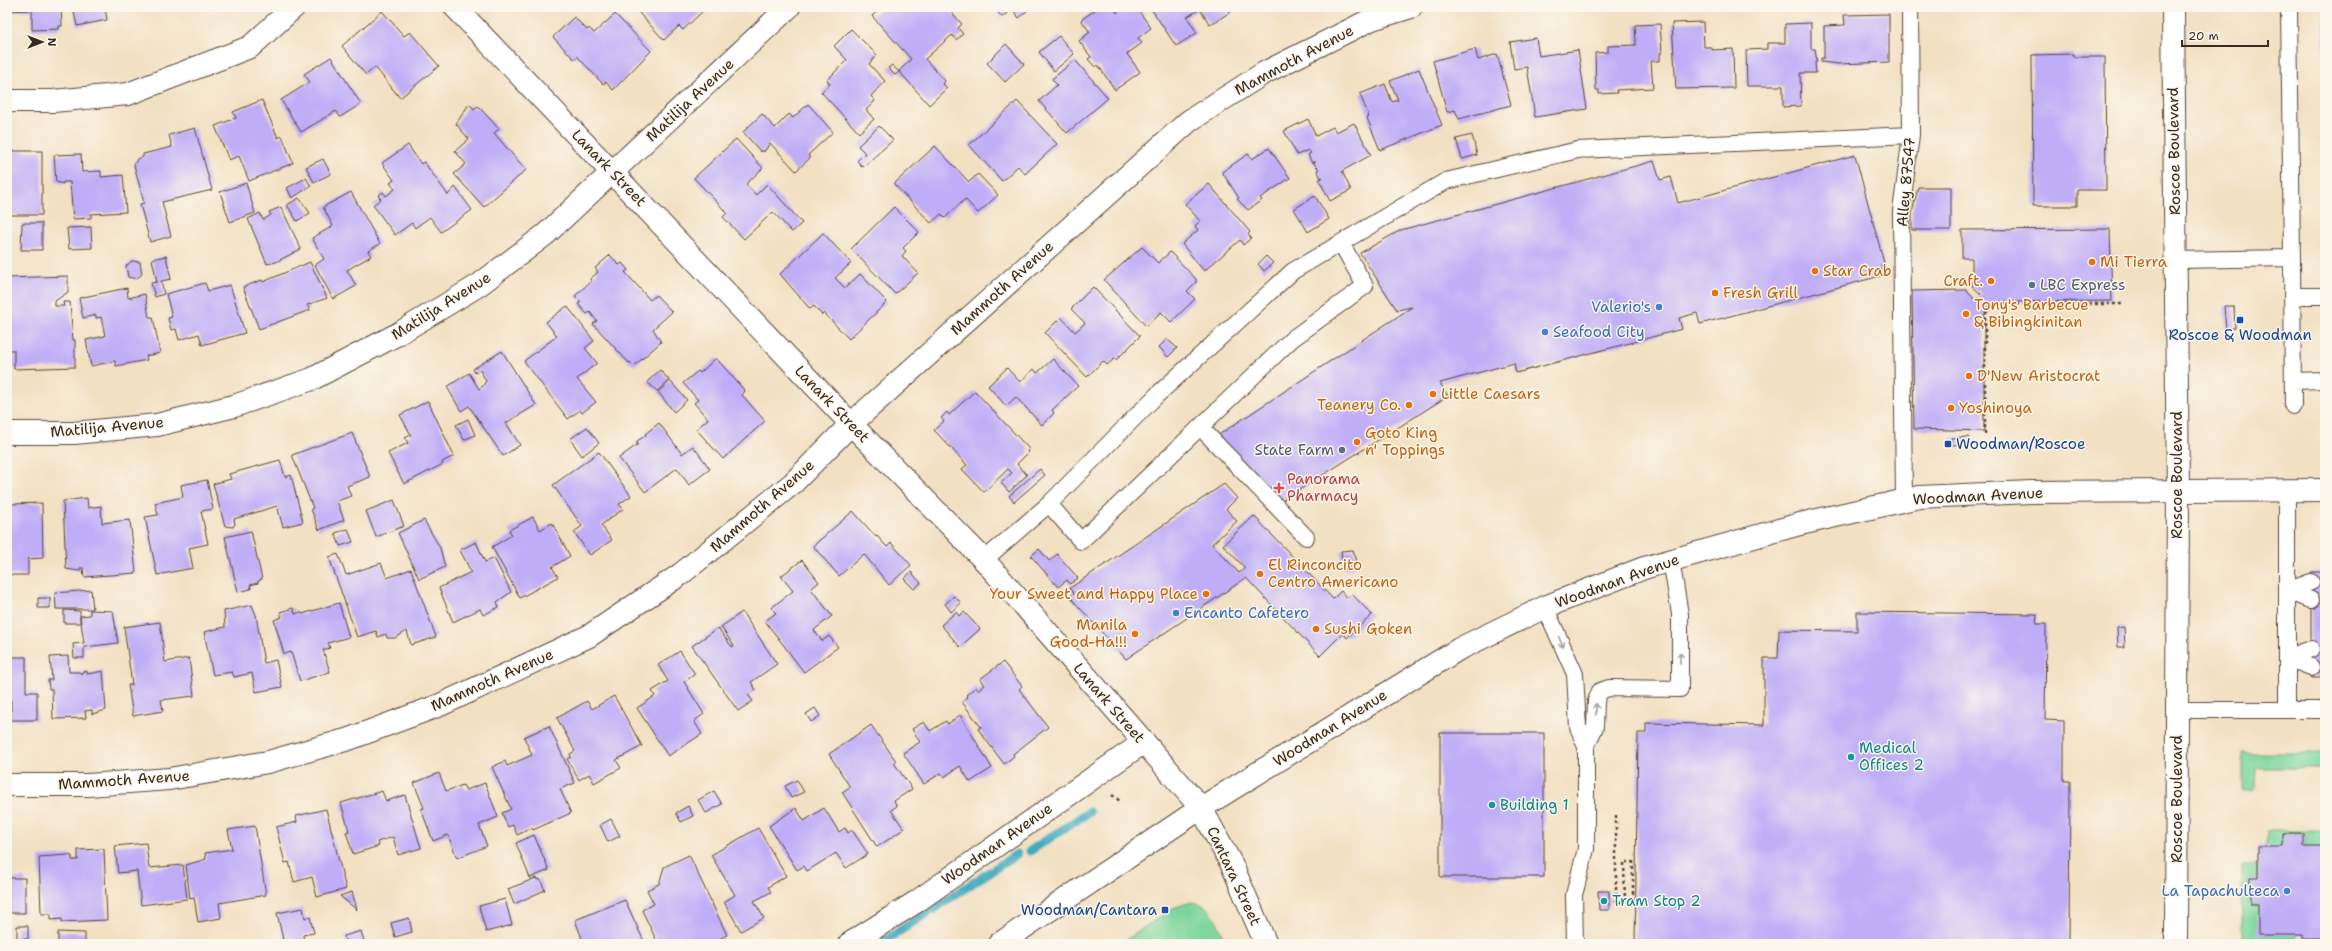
<svg xmlns="http://www.w3.org/2000/svg" width="2332" height="951" viewBox="0 0 2332 951" font-family="'Shantell Sans',sans-serif">
<style>
.green{fill:#7cd69c;stroke:#5c805d}
.lines{fill:none;stroke-linecap:round;stroke-linejoin:round}
.stream{stroke:#40aabf;stroke-width:9}
.building{fill:#c0adf7}
.service-casing{stroke:#564537;stroke-width:18}
.minor-casing{stroke:#564537;stroke-width:24}
.tertiary-casing{stroke:#564537;stroke-width:24}
.primary-casing{stroke:#564537;stroke-width:24}
.path{stroke:#564537;stroke-width:2.5;stroke-dasharray:3 3;stroke-linecap:butt}
.service{stroke:#fff;stroke-width:16}
.minor{stroke:#fff;stroke-width:22}
.tertiary{stroke:#fff;stroke-width:22}
.primary{stroke:#fff;stroke-width:22}
.oneway{stroke:#a79f9a}
.food-dot{fill:#e8710a;stroke:#fbf7ec;stroke-width:1.5}
.service-dot{fill:#5c6f8a;stroke:#fbf7ec;stroke-width:1.5}
.shop-dot{fill:#3f7fe0;stroke:#fbf7ec;stroke-width:1.5}
.transit-dot{fill:#1a4fb4;stroke:#fbf7ec;stroke-width:1.5}
.health-dot{fill:#e0444e;stroke:#fbf7ec;stroke-width:1.5}
.culture-dot{fill:#0f9aa8;stroke:#fbf7ec;stroke-width:1.5}
.labels{text-anchor:middle;dominant-baseline:central;stroke-width:3;stroke-linejoin:round;paint-order:stroke}
.street-label{font-size:15px;fill:#3b2a1e;stroke:#fbf7ec}
.food-label{font-size:15px;fill:#c56008;stroke:#fbf7ec;text-anchor:start}
.service-label{font-size:15px;fill:#4e5e75;stroke:#fbf7ec;text-anchor:start}
.shop-label{font-size:15px;fill:#366cbe;stroke:#fbf7ec;text-anchor:end}
.transit-label{font-size:15px;fill:#164399;stroke:#fbf7ec}
.health-label{font-size:15px;fill:#be3a42;stroke:#fbf7ec;text-anchor:start}
.culture-label{font-size:15px;fill:#0d838f;stroke:#fbf7ec;text-anchor:start}
</style>
<rect width="100%" height="100%" fill="#fbf7ec"/>
<filter id="ink" filterUnits="userSpaceOnUse"><feTurbulence type="fractalNoise" baseFrequency=".025" numOctaves="2"/><feDisplacementMap in="SourceGraphic" scale="8" xChannelSelector="R" yChannelSelector="G"/><feConvolveMatrix kernelMatrix="1 2 1 2 8 2 1 2 1" color-interpolation-filters="sRGB"/></filter>
<filter id="wash" filterUnits="userSpaceOnUse"><feTurbulence type="fractalNoise" baseFrequency=".012" numOctaves="4" result="noise"/><feDisplacementMap in="SourceGraphic" scale="16" xChannelSelector="R" yChannelSelector="G"/><feGaussianBlur stdDeviation="0.9" result="paint"/><feColorMatrix in="noise" values="0 0 0 0 0 0 0 0 0 0 0 0 0 0 0 0 0 1.4 0 .05"/><feComposite in="paint" operator="in"/></filter>
<g filter="url(#wash)">
<rect width="100%" height="100%" fill="#f2e0c2"/>
<path class="green" d="M2242,753H2325V768H2257L2256,788L2252,791H2242Z
M2267,831H2325V854H2304V834H2283V855H2267Z
M2242,866H2267V878H2250V904H2267L2296,927V943H2242Z
M1191,902C1214,904 1218,926 1227,944H1120L1173,908Z"/>
<g class="lines">
<path class="stream" d="M1030,851L1089,812
M880,944L1017,854"/>
</g>
<g id="blocks">
<path class="building" d="M7,7H61L62,26H59V29L32,30V10L7,11Z
M73,7H105L107,20L77,26Z
M645,7H705L706,8L683,30L679,26L664,40L639,13Z
M882,7H946L962,24L958,28L963,34L956,40L952,35L925,59L945,81L943,84L947,88L929,105L899,71L911,59L872,16Z
M993,7H1031L1019,18L1012,9L1002,17Z
M1099,7H1113L1117,13L1124,7H1136L1151,28L1138,38L1142,43L1127,54L1140,72L1115,90L1098,65L1095,67L1088,59L1091,57L1079,41L1090,32L1081,20Z
M1150,7H1229L1232,11L1210,25L1200,9L1187,17L1197,33L1176,46Z
M382,11L404,36L410,32L439,66L400,98L375,67L366,75L342,46Z
M615,14L651,51L613,90L606,82L603,84L577,56L574,59L553,37L574,17L587,30L589,28L594,33Z
M1889,14V62L1838,64L1821,62V58H1824V26L1845,25L1844,15Z
M2323,18H2325V160H2324Z
M1703,22L1704,47H1712V50L1733,49L1734,88L1676,89L1672,23Z
M1811,23V49H1815L1817,62H1815L1816,73H1800L1801,106L1783,107V86H1747L1746,50L1767,49V43H1785V24Z
M1660,24L1662,53H1660V61H1651L1653,88L1616,90L1617,93L1599,94V90H1596L1595,53L1608,52V46L1636,45L1635,25Z
M851,29L877,55L869,64L885,81L871,96L875,101L866,110L874,119L859,133L821,92L830,84L827,80L847,60L834,46Z
M1059,36L1074,54L1054,71L1039,52Z
M1536,38L1539,56L1578,50L1587,109L1535,117L1527,67L1514,69L1510,42Z
M1006,44L1024,64L1005,82L987,63Z
M1475,49L1478,60L1497,54L1511,105L1459,119L1455,110L1447,112L1433,61Z
M2073,54V57H2105L2106,190H2077V206H2033L2032,55Z
M331,57L361,104L340,117L336,111L301,132L281,100L310,82L304,74Z
M1075,60L1108,98L1067,133L1039,101L1057,85L1052,79Z
M892,65L899,72L895,75L888,68Z
M1419,69L1442,125L1380,150L1367,118L1369,117L1360,94L1385,84L1392,102L1398,100L1390,81Z
M262,100L278,138L282,136L293,163L249,181L239,156L229,160L215,126L236,118L233,112Z
M1017,101L1057,144L1025,174L1018,166L1002,181L969,145Z
M469,104L474,109L478,106L499,129L494,133L526,170L484,207L454,174L466,164L455,151L469,139L456,124Z
M808,104L833,132L808,155L810,158L796,171L770,143L764,152L763,150L761,152L743,132L762,114L775,128L789,114L793,118Z
M1308,119L1316,136L1333,127L1336,132L1354,123L1371,155L1342,171L1351,190L1330,201L1319,180L1323,177L1321,178L1317,170L1319,169L1314,164L1315,161L1312,163L1308,155L1311,153L1308,150L1297,155L1284,131Z
M879,126L893,140L863,167L857,161L865,153L858,146Z
M195,128L212,190L162,202L171,236L150,242L140,204L144,203L134,165L137,159L143,157V154L172,147L169,135Z
M1472,135L1477,155L1462,159L1456,139Z
M736,139L763,168L746,184L756,195L767,184L802,223L792,232L773,212L744,239L723,217L727,213L694,178Z
M408,145L421,164L424,162L448,195L455,187L472,210L441,232L430,217L415,228L412,223L395,235L373,205L381,199L378,196L383,192L386,196L395,189L390,183L394,180L382,163Z
M935,146L969,182L978,174L998,195L978,213L965,199L945,218L941,214L931,223L894,184Z
M1269,148L1290,178L1260,198L1262,200L1248,210L1237,199L1239,198L1222,172L1248,154L1252,159Z
M7,151H42V215H7Z
M81,154L82,172L101,171V177L123,175L126,212L91,214V218L73,219L70,182H63V184L56,182L54,155Z
M1855,155L1884,263L1881,265L1884,275L1700,324L1697,313L1679,318L1682,329L1516,373L1514,363L1440,383L1448,396L1277,504L1214,438L1412,307L1397,310L1360,253L1401,230L1654,161L1660,180L1671,177L1678,203Z
M323,159L331,174L314,182L306,167Z
M306,178L311,186L292,198L287,188Z
M246,183L255,213L230,222L220,192Z
M1209,184L1250,232L1248,234L1251,238L1243,245L1240,240L1204,271L1182,244L1198,230L1195,226L1200,221L1185,204Z
M1918,187H1951V230H1912V213Z
M351,192L380,244L368,251L371,256L347,270L356,286L333,299L315,265L324,259L312,238L333,226L323,207Z
M1315,196L1329,219L1308,232L1294,209Z
M299,198L310,213L297,221L287,205Z
M281,207L301,249L276,262L267,264L248,219L260,213L263,220L271,215L269,212Z
M894,207L919,232L903,248L906,251L902,256L918,273L895,294L851,249Z
M22,223H42V250H21Z
M91,227L92,248L69,249L67,228Z
M2110,229L2112,301L1997,302L1984,315V431L1914,429L1912,291L1966,290L1975,300L1981,294L1972,286V258H1962V230Z
M823,233L851,263L835,278L845,288L860,274L887,302L849,339L824,313L822,315L814,306L810,309L780,274Z
M1142,247L1158,263L1170,252L1196,279V282L1187,291L1195,299L1171,322L1161,312L1146,326L1104,280Z
M610,255L619,265L622,263L628,270L625,272L650,300L656,295L672,312L653,329L661,342L634,366L630,362L629,363L593,324L597,321L590,312L587,314L578,304L581,302L575,296L591,281L590,279L598,272L595,268Z
M166,256L171,279L161,281L164,294L155,297L151,283L157,282L152,259Z
M1266,256L1273,263L1264,271L1258,264Z
M132,261L140,262L142,274L136,279L128,277L126,266Z
M310,262L327,298L307,305L310,310L259,329L243,287L262,280L263,282Z
M68,276V292L55,301V306H64L63,302H70L73,340H75V367L14,369V350H8L7,278Z
M205,283L208,291L230,285L245,333L202,345L199,334L179,340L176,329L171,330L168,318L172,317L166,294Z
M1093,287L1140,336L1116,360L1115,358L1107,365L1103,361L1087,377L1045,333L1061,317L1075,332L1085,323L1071,309Z
M127,288L128,298L145,294L149,317H153L160,353L146,356L147,360L116,366L115,361L91,366L86,340L105,336L101,317L96,318V315L83,318L79,298Z
M567,306L594,341L585,348L597,363L577,379L596,402L582,413L580,410L568,419L524,361L557,336L546,322Z
M2224,306H2234L2235,328L2226,329Z
M1167,339L1177,348L1168,357L1159,347Z
M502,351L536,405L506,423L520,445L503,456L469,406L461,411L447,387L469,373L479,389L483,386L486,381L480,370L475,373L473,369Z
M716,358L745,391L742,395L765,421L723,459L696,429L708,419L694,403L698,400L683,383L698,371L700,373Z
M1053,359L1078,386L1052,410L1054,413L1042,425L1016,397L1006,406L988,386L1007,368L1020,382L1034,369L1037,373Z
M660,370L669,380L657,391L647,382Z
M670,381L687,400L674,412L658,392Z
M975,391L1029,449L1027,451L1029,452L1017,464L1027,475L1009,492L1001,483L1012,473L1008,469L984,492L962,469L967,465L934,430L944,421L941,418L947,412L949,415Z
M428,401L454,456L442,462L443,464L404,484L388,453L408,443L405,438L411,435L400,415Z
M468,419L475,435L464,440L456,425Z
M659,423L682,454L693,446L710,469L689,485L677,468L645,492L619,458L638,444L636,442L646,435L645,434Z
M587,427L599,443L582,456L570,439Z
M352,433L370,477L347,486L351,496L337,501L344,520L319,530L311,509L313,508L292,455Z
M1969,437L1970,444L1952,445L1951,438Z
M599,452L631,496L619,504L623,509L601,525L612,540L590,555L574,532L582,526L553,485Z
M280,460L285,477L291,475L303,522L283,527L277,506L234,519L235,524L233,527L225,526L213,484L231,479L229,474Z
M1040,469L1045,475L1014,502L1009,496Z
M207,480L213,509L201,511L208,544L189,548L193,568L157,575L145,517L158,515L155,503L183,497L181,485Z
M1224,484L1237,498L1226,509L1237,521L1212,544L1239,573L1245,568L1223,545L1254,516L1333,599L1341,591L1347,598L1352,594L1372,615L1347,638L1343,633L1320,656L1246,578L1126,659L1070,597L1074,593L1070,588Z
M87,498L88,508L101,506L102,523L130,520L136,573L84,577L83,568H80V571L66,569L63,501Z
M394,500L404,526L376,537L366,511Z
M42,503L43,558L28,559V575H7V518H11V504Z
M853,511L876,537L877,536L887,547L891,543L911,565L889,585L864,554L839,576L813,546Z
M533,517L540,530L552,523L570,556L552,567L558,577L520,598L492,547L512,535L509,530Z
M424,520L440,548L445,567L419,579L398,533Z
M348,529L353,542L340,546L335,533Z
M251,531L262,579L258,581V583L250,585L251,589L238,592L225,537Z
M476,542L485,562L494,558L511,592L497,602L499,607L483,615L480,609L453,622L439,588L471,572L460,550Z
M1039,549L1049,561L1057,554L1078,578L1070,584L1067,580L1058,587L1031,556Z
M1353,550L1357,561L1354,562V568L1343,569L1341,551Z
M338,554L346,575L381,563L387,578L411,569L436,637L411,645L407,631L395,638H387L386,634L378,637L376,631L357,637L329,557Z
M802,560L819,582L811,589L832,616L814,630L822,641L829,636L838,647L804,672L765,621L776,613L771,608L793,591L781,576Z
M911,572L921,583L914,589L904,579Z
M2311,572H2325V677H2311Z
M91,590L93,609H56L55,593Z
M954,596L961,603L951,612L945,604Z
M38,598H50V608H38Z
M339,603L349,637L328,643L330,648L323,650L330,672L300,681L291,652L284,654L274,620L282,617L280,612L293,608L295,614L301,612L302,614Z
M252,605L256,615L264,663L276,660L282,687L256,692L252,673L234,677L232,672L213,675L204,632L225,627L224,611Z
M64,610L80,611V623H64Z
M90,610L113,611L118,643L84,647V658H74L73,644L84,643L80,616L90,615Z
M742,612L777,664L751,682L756,690L748,695L753,701L738,711L692,646L718,628L732,647L734,646L721,627Z
M956,612L959,616L964,612L980,629L960,647L941,625Z
M1857,612L2037,614L2036,624H2046L2045,720L2064,721V781H2070L2069,944H1635L1638,733H1646V723L1764,725V658H1778L1779,630L1857,631Z
M160,622L165,662L189,658L194,696L161,700L163,711L133,716L128,685H132L124,627Z
M2124,627L2125,647H2118L2117,628Z
M680,651L695,674L684,682L704,714L694,721L702,734L668,756L637,708L655,696L652,691L668,681L658,665Z
M68,656L69,672H79L82,674V672L87,671V674L103,671L106,710L92,714V710L85,711L86,718L53,719L52,689H49L48,680H52L50,657Z
M7,657H26V692H37V720H11V700H7Z
M1003,662L1022,686L1019,689L1048,727L1013,754L1014,756L1004,764L978,729L981,727L962,702L968,697L966,695L976,687L978,690L984,685L980,679Z
M614,696L642,746L616,760L621,768L594,783L589,774L579,780L567,759L571,757L570,754L575,751L557,718L587,701L592,709Z
M815,708L820,716L811,722L806,714Z
M960,715L992,768L970,782L960,766L944,777L941,773L924,784L903,753L920,742L912,729L924,722L930,731L946,721L948,724Z
M871,725L896,761L894,763L912,789L894,801L897,806L891,810L904,829L877,847L842,792L850,787L829,754Z
M549,726L575,783L560,789L571,813L533,830L532,828L517,835L513,825L508,827L502,813L511,809L492,767L505,761L507,766L532,755L524,737Z
M1440,733H1544V877H1440Z
M439,773L446,791L463,785L466,790L485,783L498,817L479,825L487,846L457,858L448,835L433,841L421,809L424,808L414,783Z
M797,780L804,792L791,798L785,786Z
M382,791L386,801L405,795L421,848L398,855L393,837L377,842L379,846L353,854L346,832L349,831L341,803Z
M714,791L722,804L706,813L698,800Z
M688,806L693,816L681,822L676,813Z
M796,808L804,821L824,808L839,832L845,828L848,833L852,830L868,854L846,868L836,853L807,871L804,866L797,870L769,826Z
M326,809L346,889L317,897L312,877L294,882L289,862L285,863L276,827L297,822L296,816Z
M611,819L620,836L608,842L600,825Z
M255,826L266,895L219,903L221,918L198,922L194,898L190,899L186,865L206,859L205,853L232,849L228,830Z
M758,828L786,876L768,887L771,892L754,901L764,918L741,931L724,902L735,895L711,855Z
M2283,834H2304V846H2325V938H2302V935H2258V904H2250V878H2258V846H2283Z
M534,835L549,870L530,878L516,843Z
M146,843L149,868L183,865L187,899L141,905L137,871L118,873L115,846Z
M104,849L107,920L62,922V919L51,920V914H41L39,857L68,855L72,856V860H78V850Z
M689,855L727,935L709,944H658L642,910L654,904L647,890L659,884L664,867Z
M7,878H25V913H7Z
M536,878L537,880L540,879L545,890L514,904L508,889Z
M1598,891H1609V910H1599Z
M352,892L357,910L340,896Z
M505,899L512,925L486,932L479,906Z
M625,900L645,944H584L575,920Z
M303,908L305,918L310,917L314,933L303,935L304,942L284,944L277,913Z
M409,918L412,932L395,937L391,923Z
M17,926H28V939H17Z
M361,931L365,944H346L344,936Z
M58,932L85,933V944H58Z"/>
</g>
</g>
<g filter="url(#ink)">
<use href="#blocks" fill-opacity="0" stroke="#564537" stroke-width="1"/>
<g class="lines">
<g class="service-casing">
<path id="service" d="M2292,258L2293,406
M2176,260L2292,258L2289,7
M2292,296H2325
M2293,381L2325,380
M1200,427L1306,537
M2287,490V710
M1904,500L1901,212L1911,135L1910,7
M1049,504L1081,541L1292,339L1365,286L1341,243
M984,560L1049,504L1157,395L1293,271L1446,181L1578,150L1911,135
M2311,600L2287,591L2311,582
M1545,607L1575,674L1578,727L1586,747V849L1574,895L1575,944
M2311,649L2287,658L2311,667
M2177,710H2325
M1586,747L1595,727L1596,701L1600,691L1609,688L1680,689V614L1671,560"/>
</g>
<g class="minor-casing">
<path id="minor" d="M7,101H53L128,94L250,47L294,7
M7,433H74L157,425L234,406L312,379L396,335L479,285L546,234L789,7
M7,785H88L169,779L268,762L349,739L440,705L589,636L681,574L793,483L851,424L1189,121L1264,73L1372,19L1411,7
M849,944L916,902L1144,742"/>
</g>
<g class="tertiary-casing">
<path id="tertiary" d="M455,7L851,424L984,560L1144,742L1201,808L1232,865L1266,944"/>
</g>
<g class="primary-casing">
<path id="primary" d="M2173,7L2178,490L2176,944
M999,944L1201,808L1459,649L1545,607L1644,568L1800,524L1919,497L2031,492L2325,490"/>
</g>
<path class="path" d="M1985,434V314L1995,304H2122
M1112,795L1120,801
M1616,815V902H1625L1624,862H1633V902"/>
<use href="#service" class="service"/>
<use href="#minor" class="minor"/>
<use href="#tertiary" class="tertiary"/>
<use href="#primary" class="primary"/>
</g>
<defs><path id="oneway-shaft" d="M-6 0H5M1.5-3L5.5 0L1.5 3" fill="none" stroke-width="1.6" stroke-linecap="round" stroke-linejoin="round"/></defs>
<g class="oneway">
<use href="#oneway-shaft" transform="translate(1561 642) rotate(66)"/>
<use href="#oneway-shaft" transform="translate(1680 658) rotate(-90)"/>
<use href="#oneway-shaft" transform="translate(1596 709) rotate(-88)"/>
</g>
</g>
<g class="food-dot">
<circle cx="2092" cy="262" r="4"/>
<circle cx="1815" cy="271" r="4"/>
<circle cx="1991" cy="281" r="4"/>
<circle cx="1715" cy="293" r="4"/>
<circle cx="1966" cy="314" r="4"/>
<circle cx="1969" cy="376" r="4"/>
<circle cx="1433" cy="394" r="4"/>
<circle cx="1409" cy="405" r="4"/>
<circle cx="1951" cy="408" r="4"/>
<circle cx="1357" cy="442" r="4"/>
<circle cx="1260" cy="574" r="4"/>
<circle cx="1206" cy="594" r="4"/>
<circle cx="1316" cy="629" r="4"/>
<circle cx="1135" cy="634" r="4"/>
</g>
<g class="service-dot">
<circle cx="2032" cy="285" r="4"/>
<circle cx="1342" cy="450" r="4"/>
</g>
<g class="shop-dot">
<circle cx="1659" cy="307" r="4"/>
<circle cx="1545" cy="332" r="4"/>
<circle cx="1176" cy="613" r="4"/>
<circle cx="2287" cy="891" r="4"/>
</g>
<g class="transit-dot">
<rect x="2236" y="316" width="8" height="8" rx="2"/>
<rect x="1944" y="440" width="8" height="8" rx="2"/>
<rect x="1161" y="906" width="8" height="8" rx="2"/>
</g>
<path class="health-dot" d="M1277 482h4v4h4v4h-4v4h-4v-4h-4v-4h4z"/>
<g class="culture-dot">
<circle cx="1851" cy="757" r="4"/>
<circle cx="1492" cy="805" r="4"/>
<circle cx="1604" cy="901" r="4"/>
</g>
<g class="labels">
<g class="street-label">
<text transform="translate(1294 60) rotate(-28)">Mammoth Avenue</text>
<text transform="translate(690 100) rotate(-43)">Matilija Avenue</text>
<text transform="translate(2174 151) rotate(-91)">Roscoe Boulevard</text>
<text transform="translate(609 168) rotate(46)">Lanark Street</text>
<text transform="translate(1906 182) rotate(-85)">Alley 87547</text>
<text transform="translate(1002 288) rotate(-42)">Mammoth Avenue</text>
<text transform="translate(441 306) rotate(-32)">Matilija Avenue</text>
<text transform="translate(832 404) rotate(46)">Lanark Street</text>
<text transform="translate(107 427) rotate(-5)">Matilija Avenue</text>
<text transform="translate(2177 475) rotate(-90)">Roscoe Boulevard</text>
<text transform="translate(1978 496) rotate(-3)">Woodman Avenue</text>
<text transform="translate(762 506) rotate(-41)">Mammoth Avenue</text>
<text transform="translate(1617 581) rotate(-20)">Woodman Avenue</text>
<text transform="translate(492 680) rotate(-24)">Mammoth Avenue</text>
<text transform="translate(1109 703) rotate(49)">Lanark Street</text>
<text transform="translate(1330 728) rotate(-32)">Woodman Avenue</text>
<text transform="translate(124 780) rotate(-4)">Mammoth Avenue</text>
<text transform="translate(2177 799) rotate(-90)">Roscoe Boulevard</text>
<text transform="translate(997 844) rotate(-35)">Woodman Avenue</text>
<text transform="translate(1234 876) rotate(65)">Cantara Street</text>
</g>
<g class="food-label">
<text x="2100" y="262">Mi Tierra</text>
<text x="1823" y="271">Star Crab</text>
<text x="1983" y="281" text-anchor="end">Craft.</text>
<text x="1723" y="293">Fresh Grill</text>
<text x="1974" y="305">Tony's Barbecue<tspan x="1974" dy="17">&amp; Bibingkinitan</tspan></text>
<text x="1977" y="376">D'New Aristocrat</text>
<text x="1441" y="394">Little Caesars</text>
<text x="1401" y="405" text-anchor="end">Teanery Co.</text>
<text x="1959" y="408">Yoshinoya</text>
<text x="1365" y="433">Goto King<tspan x="1365" dy="17">n' Toppings</tspan></text>
<text x="1268" y="565">El Rinconcito<tspan x="1268" dy="17">Centro Americano</tspan></text>
<text x="1198" y="594" text-anchor="end">Your Sweet and Happy Place</text>
<text x="1127" y="625" text-anchor="end">Manila<tspan x="1127" dy="17">Good-Ha!!!</tspan></text>
<text x="1324" y="629">Sushi Goken</text>
</g>
<g class="service-label">
<text x="2040" y="285">LBC Express</text>
<text x="1334" y="450" text-anchor="end">State Farm</text>
</g>
<g class="shop-label">
<text x="1651" y="307">Valerio's</text>
<text x="1553" y="332" text-anchor="start">Seafood City</text>
<text x="1184" y="613" text-anchor="start">Encanto Cafetero</text>
<text x="2279" y="891">La Tapachulteca</text>
</g>
<g class="transit-label">
<text x="2240" y="335">Roscoe &amp; Woodman</text>
<text x="1956" y="444" text-anchor="start">Woodman/Roscoe</text>
<text x="1157" y="910" text-anchor="end">Woodman/Cantara</text>
</g>
<g class="health-label">
<text x="1287" y="479">Panorama<tspan x="1287" dy="17">Pharmacy</tspan></text>
</g>
<g class="culture-label">
<text x="1859" y="748">Medical<tspan x="1859" dy="17">Offices 2</tspan></text>
<text x="1500" y="805">Building 1</text>
<text x="1612" y="901">Tram Stop 2</text>
</g>
</g>
<rect width="2332" height="951" fill="none" stroke="#fbf7ec" stroke-width="24"/>
<g transform="translate(42 42) rotate(90)" stroke="#fbf7ec" stroke-width="3" paint-order="stroke">
<path d="M0-3L7 15L0 10L-7 15Z" fill="#3b2a1e"/>
<text y="-6" font-size="11" font-weight="bold" text-anchor="middle" fill="#3b2a1e">N</text>
</g>
<path d="M2182 40v6h86v-6" fill="none" stroke="#3b2a1e" stroke-width="2"/>
<text x="2188" y="40" font-size="12" fill="#3b2a1e" stroke="#fbf7ec" stroke-width="3" paint-order="stroke">20 m</text>
</svg>
